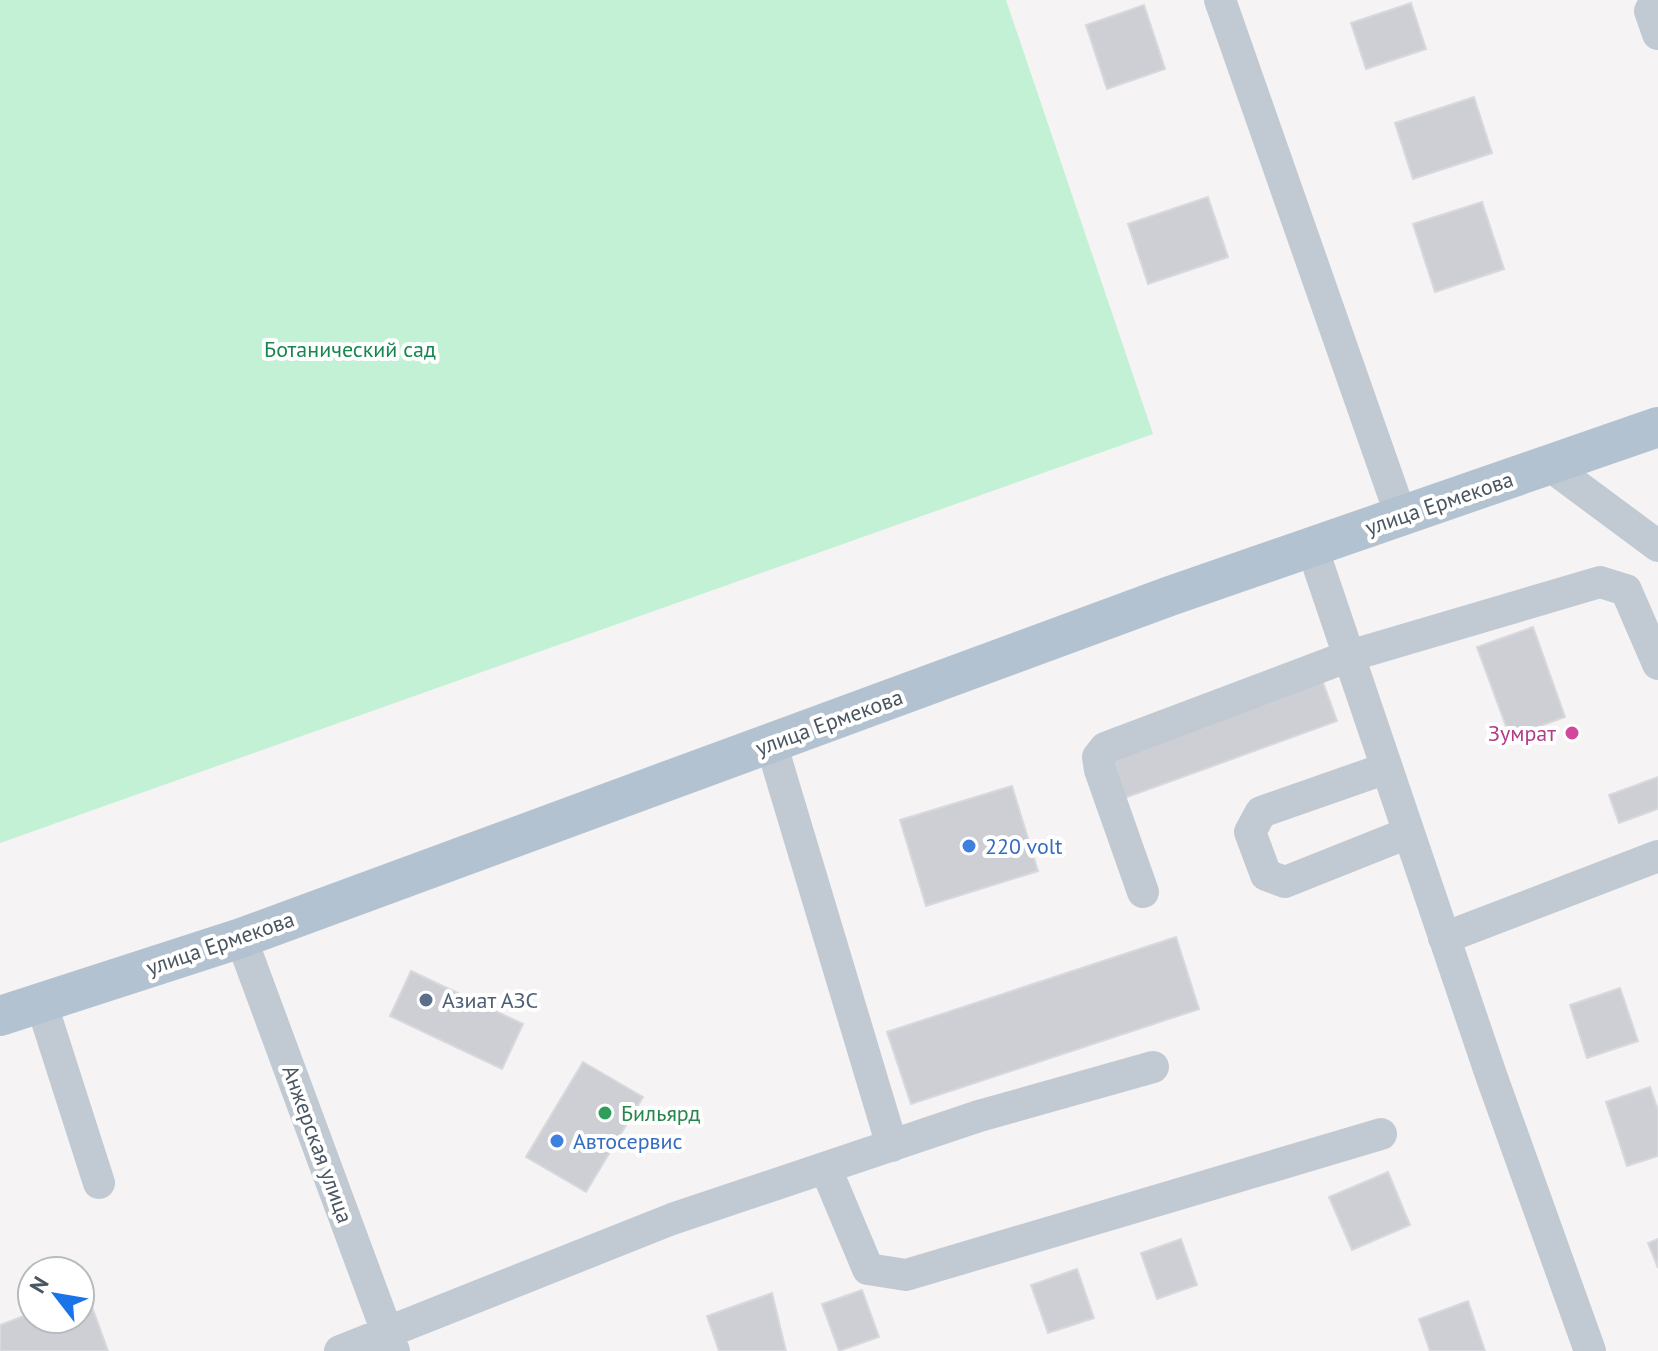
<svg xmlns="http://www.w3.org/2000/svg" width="1658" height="1351" viewBox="0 0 1658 1351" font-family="'PT Sans',sans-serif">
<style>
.green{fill:#c3f1d5}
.building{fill:#cdcfd5;stroke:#d7d9de;stroke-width:2}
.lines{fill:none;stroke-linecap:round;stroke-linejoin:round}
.minor{stroke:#c1cad2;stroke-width:32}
.major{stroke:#b3c2d1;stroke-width:40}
.hotel-dot{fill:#d1479c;stroke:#fff;stroke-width:3}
.shop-dot{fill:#3f7fe0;stroke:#fff;stroke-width:3}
.service-dot{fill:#5c6f8a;stroke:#fff;stroke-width:3}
.leisure-dot{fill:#2e9e5b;stroke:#fff;stroke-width:3}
.labels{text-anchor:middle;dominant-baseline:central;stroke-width:8;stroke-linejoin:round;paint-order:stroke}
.park-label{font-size:22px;fill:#17864f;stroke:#fff}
.street-label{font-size:22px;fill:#4a5661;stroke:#fff}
.hotel-label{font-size:22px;fill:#b23c85;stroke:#fff;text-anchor:end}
.shop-label{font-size:22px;fill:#366cbe;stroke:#fff;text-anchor:start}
.service-label{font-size:22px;fill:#4e5e75;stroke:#fff;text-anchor:start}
.leisure-label{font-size:22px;fill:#27864d;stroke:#fff;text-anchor:start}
</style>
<rect width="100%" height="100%" fill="#f5f3f3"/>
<path class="green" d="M0,0H1006L1153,434L0,843Z"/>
<path class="building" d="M1411,3L1426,49L1366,69L1351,23Z
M1144,5L1165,69L1107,89L1086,25Z
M1474,97L1492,153L1413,179L1395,123Z
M1208,197L1228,257L1148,284L1128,224Z
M1482,202L1504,269L1435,292L1413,224Z
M1533,627L1565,717L1510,737L1477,647Z
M1320,674L1337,721L1119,800L1103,754Z
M1658,777V809L1619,823L1609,795Z
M1012,786L1038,871L926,906L900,820Z
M1176,937L1199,1009L911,1104L887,1032Z
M411,971L523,1024L502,1069L390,1016Z
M1620,988L1638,1041L1587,1058L1570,1005Z
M583,1062L643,1097L586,1192L526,1157Z
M1650,1087L1658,1110V1156L1627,1166L1606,1102Z
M1388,1172L1410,1225L1352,1250L1329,1197Z
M1181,1239L1197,1285L1157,1299L1141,1253Z
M1658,1239V1268L1648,1243Z
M1077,1269L1094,1318L1048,1333L1031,1285Z
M862,1290L879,1337L839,1351L822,1304Z
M87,1293L108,1351H0V1325L32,1313V1319H80V1296Z
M772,1293L786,1351H719L707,1316Z
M1468,1301L1485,1351H1430L1419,1319Z"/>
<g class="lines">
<path class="minor" d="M1220,0L1401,516
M1656,0L1650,11L1658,34
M1549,465L1658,546
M1312,547L1491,1075L1590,1351
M771,743L892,1146
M1387,768L1261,812L1250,832L1266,875L1285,882L1408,833
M1143,892L1100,770L1098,757L1105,748L1349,656L1600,582L1626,590L1658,664
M241,938L394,1351
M1444,938L1658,856
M41,1002L99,1183
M826,1169L868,1269L906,1275L1381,1134
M340,1351L672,1219L979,1116L1153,1067"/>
<path class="major" d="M0,1016L241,938L1170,596L1658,427"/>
</g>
<circle class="hotel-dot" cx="1572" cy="733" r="8"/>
<g class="shop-dot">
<circle cx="969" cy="846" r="8"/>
<circle cx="557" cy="1141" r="8"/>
</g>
<circle class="service-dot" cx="426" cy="1000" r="8"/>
<circle class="leisure-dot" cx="605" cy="1113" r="8"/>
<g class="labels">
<g class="park-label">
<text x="350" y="349">Ботанический сад</text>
</g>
<g class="street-label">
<text transform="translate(1439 503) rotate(-19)">улица Ермекова</text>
<text transform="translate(829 722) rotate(-20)">улица Ермекова</text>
<text transform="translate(220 943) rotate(-19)">улица Ермекова</text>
<text transform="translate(318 1144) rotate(70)">Анжерская улица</text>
</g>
<g class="hotel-label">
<text x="1556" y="733">Зумрат</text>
</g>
<g class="shop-label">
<text x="985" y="846">220 volt</text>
<text x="573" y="1141">Автосервис</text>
</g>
<g class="service-label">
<text x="442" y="1000">Азиат АЗС</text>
</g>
<g class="leisure-label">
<text x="621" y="1113">Бильярд</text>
</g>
</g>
<g transform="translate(56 1295) rotate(301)"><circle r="38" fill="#ffffff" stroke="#b7bbc0" stroke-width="2"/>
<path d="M0-6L14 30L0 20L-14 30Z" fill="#1a73e8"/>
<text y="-12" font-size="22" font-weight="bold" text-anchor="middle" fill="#4a5661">N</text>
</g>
</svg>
